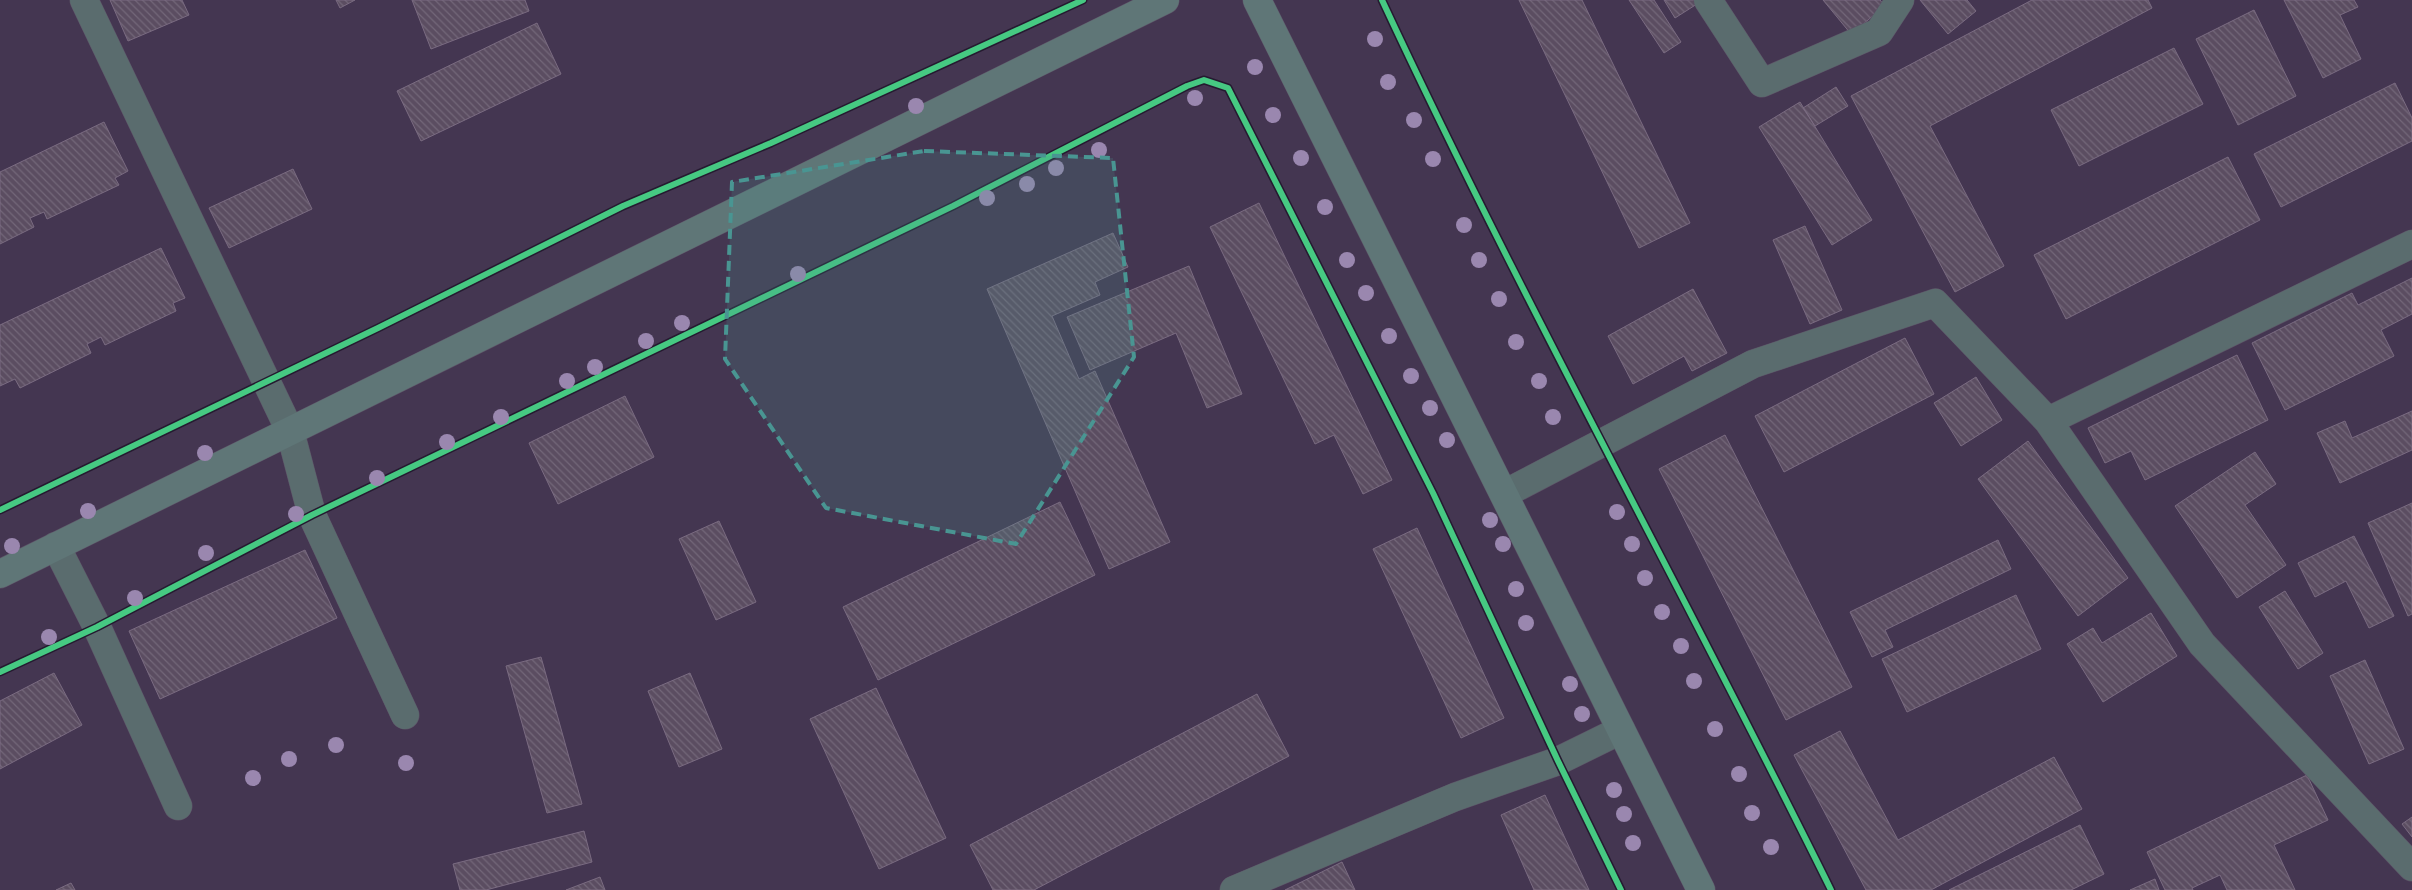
<svg xmlns="http://www.w3.org/2000/svg" width="2412" height="890" viewBox="0 0 2412 890" font-family="'Noto Sans',sans-serif">
<style>
.building{fill:url(#building-back-hatch);stroke:#7a6b81}
.lines{fill:none;stroke-linecap:round;stroke-linejoin:round}
.street-casing{stroke:#5d5367;stroke-width:29}
.secondary-casing{stroke:#5d5367;stroke-width:29}
.street{stroke:#5a6c6e;stroke-width:28}
.secondary{stroke:#5f7677;stroke-width:28}
.cycleway-casing{stroke:#251a30;stroke-width:9}
.cycleway{stroke:#46c982;stroke-width:6}
.tree{fill:#9a87af}
.marked{fill:#499592;fill-opacity:0.2;stroke:#499592;stroke-width:4;stroke-dasharray:10 6;stroke-linejoin:round}
</style>
<defs>
<pattern id="building-back-hatch" width="6" height="6" patternUnits="userSpaceOnUse" patternTransform="scale(1.25)"><rect width="6" height="6" fill="#5b4d61"/><path d="M-1 5l2 2M0 0l6 6M5-1l2 2" fill="none" stroke="#736779"/></pattern>
</defs>
<rect width="100%" height="100%" fill="#443651"/>
<path class="building" d="M110,0H182L189,15L128,41Z
M336,0H355L340,8Z
M412,0H525L529,11L431,49Z
M1519,0H1582L1690,223L1639,248Z
M1629,0H1654L1681,42L1664,53Z
M1664,0H1695L1697,4L1675,18Z
M1823,0H1880L1885,6L1851,34Z
M1920,0H1967L1976,11L1948,34Z
M2032,0H2148L2152,8L1930,126L2004,266L1955,292L1851,96Z
M2284,0H2354L2358,7L2340,15L2361,59L2323,78Z
M2254,10L2296,96L2238,125L2196,39Z
M537,23L561,74L421,141L397,91Z
M2174,48L2203,104L2079,166L2051,110Z
M2395,83L2412,118V141L2281,207L2254,154Z
M1836,87L1848,106L1815,126L1803,108Z
M1800,102L1872,220L1832,245L1759,127Z
M104,122L128,171L115,178L119,185L47,219L44,212L30,218L34,227L0,244V172Z
M2228,157L2260,220L2066,319L2034,255Z
M293,169L312,209L229,248L209,208Z
M1259,203L1392,480L1363,494L1334,435L1315,444L1210,227Z
M1805,226L1842,310L1810,324L1773,240Z
M1113,233L1128,267L1095,282L1100,295L1052,316L1079,379L1095,371L1170,542L1109,569L987,289Z
M161,248L185,298L173,303L176,311L105,345L101,337L87,344L91,353L20,388L15,379L0,386V325Z
M1189,266L1242,394L1207,408L1176,333L1090,370L1067,317Z
M2412,278V314L2381,330L2394,356L2285,410L2252,343L2352,293L2358,305Z
M1693,289L1727,353L1692,371L1684,356L1633,384L1608,336Z
M1905,338L1934,394L1784,472L1755,416Z
M2237,355L2268,420L2145,480L2131,451L2105,463L2088,428Z
M1976,377L2002,420L1961,446L1934,403Z
M625,396L654,457L558,504L529,443Z
M2412,411V450L2340,483L2317,433L2345,421L2352,438Z
M1725,435L1852,687L1786,720L1659,469Z
M2028,441L2128,578L2078,616L1978,479Z
M2255,452L2276,484L2245,505L2286,565L2237,598L2175,506Z
M1060,502L1095,575L878,680L843,607Z
M2412,503V614L2408,616L2368,523Z
M719,521L756,602L716,620L679,539Z
M1417,528L1504,718L1461,738L1373,549Z
M2354,536L2394,616L2369,628L2346,581L2315,597L2298,563Z
M1998,540L2011,569L1885,630L1893,647L1872,657L1850,612Z
M305,550L337,618L160,699L129,631Z
M2285,591L2323,653L2298,669L2259,607Z
M2016,595L2041,649L1907,712L1882,659Z
M2151,613L2177,656L2103,702L2067,644L2093,628L2102,643Z
M541,657L582,804L547,813L506,666Z
M2365,660L2404,749L2369,764L2330,676Z
M54,673L82,725L0,769V701Z
M690,673L722,749L679,767L648,691Z
M876,688L946,838L879,869L810,719Z
M1257,694L1289,756L1034,890H993L970,845Z
M1840,731L1898,840L2054,757L2082,809L1931,890H1866L1794,755Z
M2307,775L2328,820L2274,845L2295,890H2227L2220,875L2192,888L2193,890H2165L2147,852Z
M1545,795L1589,890H1534L1501,815Z
M2412,817V837L2402,824Z
M2080,825L2104,874L2071,890H1949Z
M584,831L592,862L486,890H460L453,864Z
M1342,862L1355,890H1285Z
M600,877L605,890H566Z
M2155,879L2159,890H2130Z
M71,883L75,890H56Z"/>
<g class="lines">
<g class="street-casing">
<path id="street" d="M84,0L290,431L312,515L405,715
M1708,0L1762,83L1879,32L1900,0
M2048,421L2412,244
M1504,494L1753,364L1935,303L2048,421L2202,644L2412,867
M56,546L97,627L178,806
M1234,890L1455,797L1558,761L1621,730"/>
</g>
<g class="secondary-casing">
<path id="secondary" d="M1257,0L1701,890
M0,574L1165,0"/>
</g>
<use href="#street" class="street"/>
<use href="#secondary" class="secondary"/>
<g class="cycleway-casing">
<path id="cycleway" d="M1382,0C1522,301 1684,592 1831,890
M0,510L378,328L623,206L771,143L1083,0
M0,672L97,627L312,515L953,206L1187,86L1204,80L1228,88L1433,493L1558,761L1621,890"/>
</g>
<use href="#cycleway" class="cycleway"/>
</g>
<g class="tree">
<circle cx="1375" cy="39" r="8"/>
<circle cx="1255" cy="67" r="8"/>
<circle cx="1388" cy="82" r="8"/>
<circle cx="1195" cy="98" r="8"/>
<circle cx="916" cy="106" r="8"/>
<circle cx="1273" cy="115" r="8"/>
<circle cx="1414" cy="120" r="8"/>
<circle cx="1099" cy="150" r="8"/>
<circle cx="1301" cy="158" r="8"/>
<circle cx="1433" cy="159" r="8"/>
<circle cx="1056" cy="168" r="8"/>
<circle cx="1027" cy="184" r="8"/>
<circle cx="987" cy="198" r="8"/>
<circle cx="1325" cy="207" r="8"/>
<circle cx="1464" cy="225" r="8"/>
<circle cx="1347" cy="260" r="8"/>
<circle cx="1479" cy="260" r="8"/>
<circle cx="798" cy="274" r="8"/>
<circle cx="1366" cy="293" r="8"/>
<circle cx="1499" cy="299" r="8"/>
<circle cx="682" cy="323" r="8"/>
<circle cx="1389" cy="336" r="8"/>
<circle cx="646" cy="341" r="8"/>
<circle cx="1516" cy="342" r="8"/>
<circle cx="595" cy="367" r="8"/>
<circle cx="1411" cy="376" r="8"/>
<circle cx="567" cy="381" r="8"/>
<circle cx="1539" cy="381" r="8"/>
<circle cx="1430" cy="408" r="8"/>
<circle cx="501" cy="417" r="8"/>
<circle cx="1553" cy="417" r="8"/>
<circle cx="1447" cy="440" r="8"/>
<circle cx="447" cy="442" r="8"/>
<circle cx="205" cy="453" r="8"/>
<circle cx="377" cy="478" r="8"/>
<circle cx="88" cy="511" r="8"/>
<circle cx="1617" cy="512" r="8"/>
<circle cx="296" cy="514" r="8"/>
<circle cx="1490" cy="520" r="8"/>
<circle cx="1503" cy="544" r="8"/>
<circle cx="1632" cy="544" r="8"/>
<circle cx="12" cy="546" r="8"/>
<circle cx="206" cy="553" r="8"/>
<circle cx="1645" cy="578" r="8"/>
<circle cx="1516" cy="589" r="8"/>
<circle cx="135" cy="598" r="8"/>
<circle cx="1662" cy="612" r="8"/>
<circle cx="1526" cy="623" r="8"/>
<circle cx="49" cy="637" r="8"/>
<circle cx="1681" cy="646" r="8"/>
<circle cx="1694" cy="681" r="8"/>
<circle cx="1570" cy="684" r="8"/>
<circle cx="1582" cy="714" r="8"/>
<circle cx="1715" cy="729" r="8"/>
<circle cx="336" cy="745" r="8"/>
<circle cx="289" cy="759" r="8"/>
<circle cx="406" cy="763" r="8"/>
<circle cx="1739" cy="774" r="8"/>
<circle cx="253" cy="778" r="8"/>
<circle cx="1614" cy="790" r="8"/>
<circle cx="1752" cy="813" r="8"/>
<circle cx="1624" cy="814" r="8"/>
<circle cx="1633" cy="843" r="8"/>
<circle cx="1771" cy="847" r="8"/>
</g>
<path class="marked" d="M924,151L1113,158L1134,357L1016,544L826,508L725,359L732,182Z"/>
</svg>
